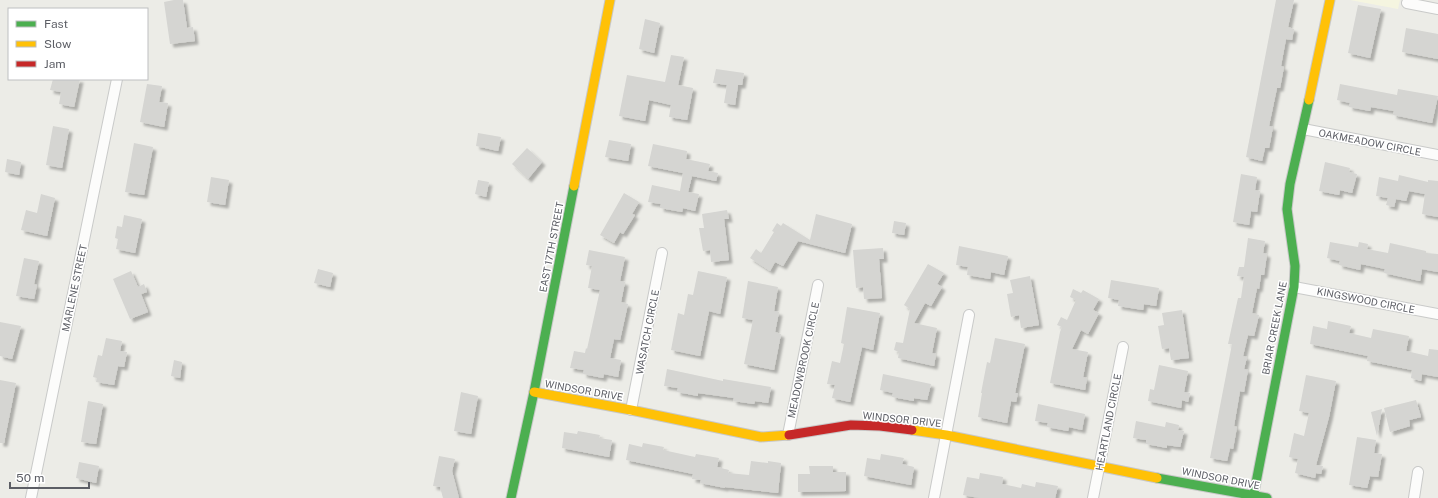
<svg xmlns="http://www.w3.org/2000/svg" width="1438" height="498" viewBox="0 0 1438 498" font-family="'Public Sans',sans-serif">
<style>
.commercial{fill:#f5f5e0}
.building{fill:#d5d5d2;filter:url(#shadow)}
.lines{fill:none;stroke-linecap:round;stroke-linejoin:round}
.street-casing{stroke:#c9cac9;stroke-width:12}
.fast-casing{stroke:#c8c8c8;stroke-width:11}
.slow-casing{stroke:#c8c8c8;stroke-width:11}
.jam-casing{stroke:#c8c8c8;stroke-width:11}
.street{stroke:#fcfcfb;stroke-width:10}
.fast{stroke:#4caf50;stroke-width:9}
.slow{stroke:#ffc107;stroke-width:9}
.jam{stroke:#c62828;stroke-width:9}
.labels{text-anchor:middle;dominant-baseline:central;stroke-width:3;stroke-linejoin:round;paint-order:stroke}
.street-label{font-size:10px;fill:#5c5e65;stroke:#fff}
</style>
<defs>
<filter id="shadow"><feDropShadow dx="3.5" dy="3.5" stdDeviation="1" flood-color="#0004"/></filter>
</defs>
<rect width="100%" height="100%" fill="#ecece7"/>
<path class="commercial" d="M1350,0H1400L1398,9Z"/>
<path class="building" d="M174,0H183L187,28L193,27L195,41L170,44L164,2Z
M1276,0H1294L1288,27L1294,29L1292,40L1286,39L1281,66L1284,67L1280,88H1277L1269,126L1273,127L1269,148H1265L1262,161L1246,157Z
M1358,5L1381,9L1370,58L1348,53Z
M645,19L660,23L654,53L639,49Z
M1406,28L1438,34V59L1402,52Z
M671,55L684,57L678,85L693,88L687,120L669,117L671,105L649,100L645,121L619,116L627,75L665,82Z
M716,69L744,73L742,85H738L735,105L724,103L727,85L713,83Z
M53,79H80L74,107L59,104L61,92L50,90Z
M147,84L162,86L159,102L168,103L164,127L140,122Z
M1340,84L1397,95L1398,89L1438,96L1432,123L1393,115L1394,111L1371,107L1370,111L1349,107L1350,103L1337,100Z
M53,126L69,129L62,168L46,165Z
M478,133L501,137L498,151L476,146Z
M609,140L631,144L628,161L605,157Z
M134,143L153,147L144,195L125,192Z
M653,144L687,151L686,159L710,164L708,171L718,173L716,181L692,176L688,192L699,194L695,211L683,208L682,212L660,208L661,204L648,202L652,185L680,191L683,173L648,166Z
M527,148L542,162L528,179L512,164Z
M7,159L21,162L19,175L5,172Z
M1325,162L1350,168L1349,172L1357,174L1352,193L1340,190L1339,195L1319,191Z
M1241,174L1257,177L1255,190L1260,191L1257,212L1251,211L1249,225L1233,222Z
M1399,175L1428,182V180L1438,181V217L1422,214L1425,194L1409,191L1406,201L1396,199L1394,207L1386,205L1388,198L1376,196L1379,177L1398,181Z
M211,177L229,180L225,205L207,202Z
M478,180L489,182L486,197L475,194Z
M624,193L639,202L632,214L635,215L623,234L620,232L614,243L600,235Z
M41,194L55,198L47,236L21,230L26,210L37,213Z
M727,210L729,219H724L729,260L711,262L710,250L703,251L699,228H704L702,214Z
M816,214L852,224L845,253L798,241L783,266L775,262L770,271L750,258L756,249L761,253L774,232L772,231L777,223L781,226L783,223L810,240Z
M124,215L142,219L135,253L116,249L118,239L115,238L117,226L122,227Z
M894,221L906,223L904,235L892,233Z
M1248,238L1265,241L1263,253L1267,254L1264,275H1261L1259,289L1257,288L1252,313L1259,315L1254,336L1248,335L1243,356L1247,357L1244,369L1248,370L1244,392L1240,391L1234,426L1237,427L1233,449L1230,448L1227,461L1210,458L1232,344H1228L1238,298H1241L1244,277L1237,276L1239,267H1244Z
M1330,242L1358,247L1359,242L1368,244L1367,249L1388,253L1390,243L1426,251V253L1438,254V272L1422,269L1420,281L1384,273L1385,269L1361,264L1360,270L1339,265L1340,261L1327,258Z
M959,246L1008,256L1004,275L991,272L990,279L967,275L968,267L956,265Z
M883,248L884,259H879L882,298L864,299L863,287L856,288L853,250Z
M589,250L625,257L620,281L625,282L621,302L628,304L620,340L614,339L610,358L621,360L618,377L604,374L603,378L583,374L584,370L570,368L574,351L585,353L586,348L587,349L600,290L588,288L592,266L586,265Z
M24,258L39,261L34,284L37,285L34,299L16,296Z
M928,264L944,273L937,284L942,287L931,306L925,303L914,323L937,328L932,353L936,354L934,366L898,358L899,352L894,350L896,342L903,343L910,309L904,305Z
M318,269L333,273L330,287L314,283Z
M131,271L138,287L144,284L147,292L141,294L148,312L130,319L113,279Z
M698,271L727,277L720,314L709,311L700,356L671,350L678,313L684,315L688,294L693,295Z
M1030,276L1039,325L1021,328L1019,315L1011,317L1007,294L1013,293L1010,280Z
M1111,280L1159,288L1156,306L1144,304L1143,310L1118,306L1119,300L1108,298Z
M748,281L778,287L774,311L779,312L775,332L781,334L774,370L744,364L753,320L742,318Z
M1073,289L1081,293L1083,290L1099,299L1093,310L1099,313L1088,334L1081,330L1072,349L1088,352L1083,377L1087,378L1085,390L1050,383L1060,332L1062,327L1057,325L1061,317L1067,320L1076,300L1070,297Z
M847,307L880,313L873,350L862,347L850,402L832,398L835,385L827,384L832,361L840,363L844,344L841,343Z
M1182,310L1189,358L1171,360L1169,348L1162,349L1158,326L1164,325L1162,313Z
M1328,321L1351,326L1349,333L1371,338L1373,329L1409,336L1406,351L1428,356L1429,349L1438,350V377L1422,374L1421,381L1411,378L1412,370L1367,361L1368,356L1310,344L1313,326L1327,329Z
M0,322L21,326L12,359L0,356Z
M106,338L122,341L120,351L127,352L124,367L118,366L114,385L96,382L97,378L93,377L98,355L102,356Z
M995,338L1025,344L1015,393H1018L1016,402L1011,401L1007,423L978,417L982,393H981L987,362L990,363Z
M174,360L182,362L180,378L171,376Z
M1159,365L1188,371L1184,392L1190,393L1188,402L1182,400L1181,408L1148,401L1150,389L1154,390Z
M667,369L723,381V379L771,387L768,403L755,401L754,404L733,401L734,398L698,393V396L677,392L678,388L664,386Z
M883,374L931,384L927,400L914,398V401L892,397L893,393L880,390Z
M1306,375L1336,381L1329,417L1316,465L1323,466L1321,474L1316,473L1315,478L1295,473L1298,459L1289,457L1294,433L1304,436L1309,413L1299,411Z
M0,380L16,383L4,443H0Z
M461,392L478,396L471,434L454,431Z
M1416,400L1421,417L1409,420L1410,426L1390,432L1384,408Z
M88,401L103,404L96,444L81,442Z
M1038,404L1085,414L1082,430L1069,427L1068,431L1047,427L1048,423L1035,421Z
M1382,409L1377,436L1371,412Z
M1136,421L1165,427L1166,422L1179,425L1178,430L1184,431L1180,447L1167,445V448L1146,444V440L1133,438Z
M578,431L600,435L599,438L612,440L609,457L562,448L564,432L577,434Z
M1357,437L1376,440L1374,453L1382,454L1378,477L1370,476L1367,488L1349,485Z
M643,443L664,447L663,450L695,457L696,454L719,458L717,467L729,470L728,473L749,475L751,461L768,463V461L781,463L778,493L725,487V488L700,483L701,480L692,479L693,474L626,460L629,444L642,447Z
M881,454L904,458L902,464L914,467L911,485L864,476L867,458L880,460Z
M439,456L455,459L452,471L459,498H443L440,487L433,486Z
M79,462L99,466L96,483L76,478Z
M809,466H833V472H846V491L798,492V474H810Z
M980,473L1003,477L1002,484L1021,488L1022,484L1035,487L1036,482L1058,486L1055,498H979L963,495L967,477L979,479Z"/>
<g class="lines">
<g class="street-casing">
<path id="street" d="M1407,3L1438,9
M1303,129L1438,155
M1294,287L1438,314
M631,410L662,253
M788,435L818,285
M31,498L117,79
M934,498L969,315
M1093,498L1123,347
M1414,498L1418,472"/>
</g>
<g class="fast-casing">
<path id="fast" d="M1157,478L1267,498
M511,498L534,392L574,186
M1253,498L1294,287L1295,266L1287,209L1290,184L1309,100"/>
</g>
<g class="slow-casing">
<path id="slow" d="M1309,100L1330,0
M574,186L610,0
M534,392L631,410L761,437L789,435
M912,430L946,435L1157,478"/>
</g>
<g class="jam-casing">
<path id="jam" d="M789,435L851,425L880,426L912,430"/>
</g>
<use href="#street" class="street"/>
<use href="#fast" class="fast"/>
<use href="#slow" class="slow"/>
<use href="#jam" class="jam"/>
</g>
<g class="labels">
<g class="street-label">
<text transform="translate(1370 142) rotate(11)">OAKMEADOW CIRCLE</text>
<text transform="translate(551 247) rotate(-79)">EAST 17TH STREET</text>
<text transform="translate(74 288) rotate(-78)">MARLENE STREET</text>
<text transform="translate(1366 300) rotate(11)">KINGSWOOD CIRCLE</text>
<text transform="translate(1274 328) rotate(-79)">BRIAR CREEK LANE</text>
<text transform="translate(647 332) rotate(-79)">WASATCH CIRCLE</text>
<text transform="translate(803 360) rotate(-78)">MEADOWBROOK CIRCLE</text>
<text transform="translate(584 390) rotate(10)">WINDSOR DRIVE</text>
<text transform="translate(902 419) rotate(6)">WINDSOR DRIVE</text>
<text transform="translate(1108 422) rotate(-79)">HEARTLAND CIRCLE</text>
<text transform="translate(1221 478) rotate(11)">WINDSOR DRIVE</text>
</g>
</g>
<rect x="8" y="8" width="140" height="72" fill="#ffffff" stroke="#bebfc1"/>
<rect x="16" y="21" width="20" height="6" fill="#4caf50" stroke="#bebfc1"/>
<text x="44" y="28" font-size="12" fill="#5c5e65">Fast</text>
<rect x="16" y="41" width="20" height="6" fill="#ffc107" stroke="#bebfc1"/>
<text x="44" y="48" font-size="12" fill="#5c5e65">Slow</text>
<rect x="16" y="61" width="20" height="6" fill="#c62828" stroke="#bebfc1"/>
<text x="44" y="68" font-size="12" fill="#5c5e65">Jam</text>
<path d="M10 482v6h79v-6" fill="none" stroke="#5c5e65" stroke-width="2"/>
<text x="16" y="482" font-size="12" fill="#5c5e65" stroke="#ffffff" stroke-width="3" paint-order="stroke">50 m</text>
</svg>
